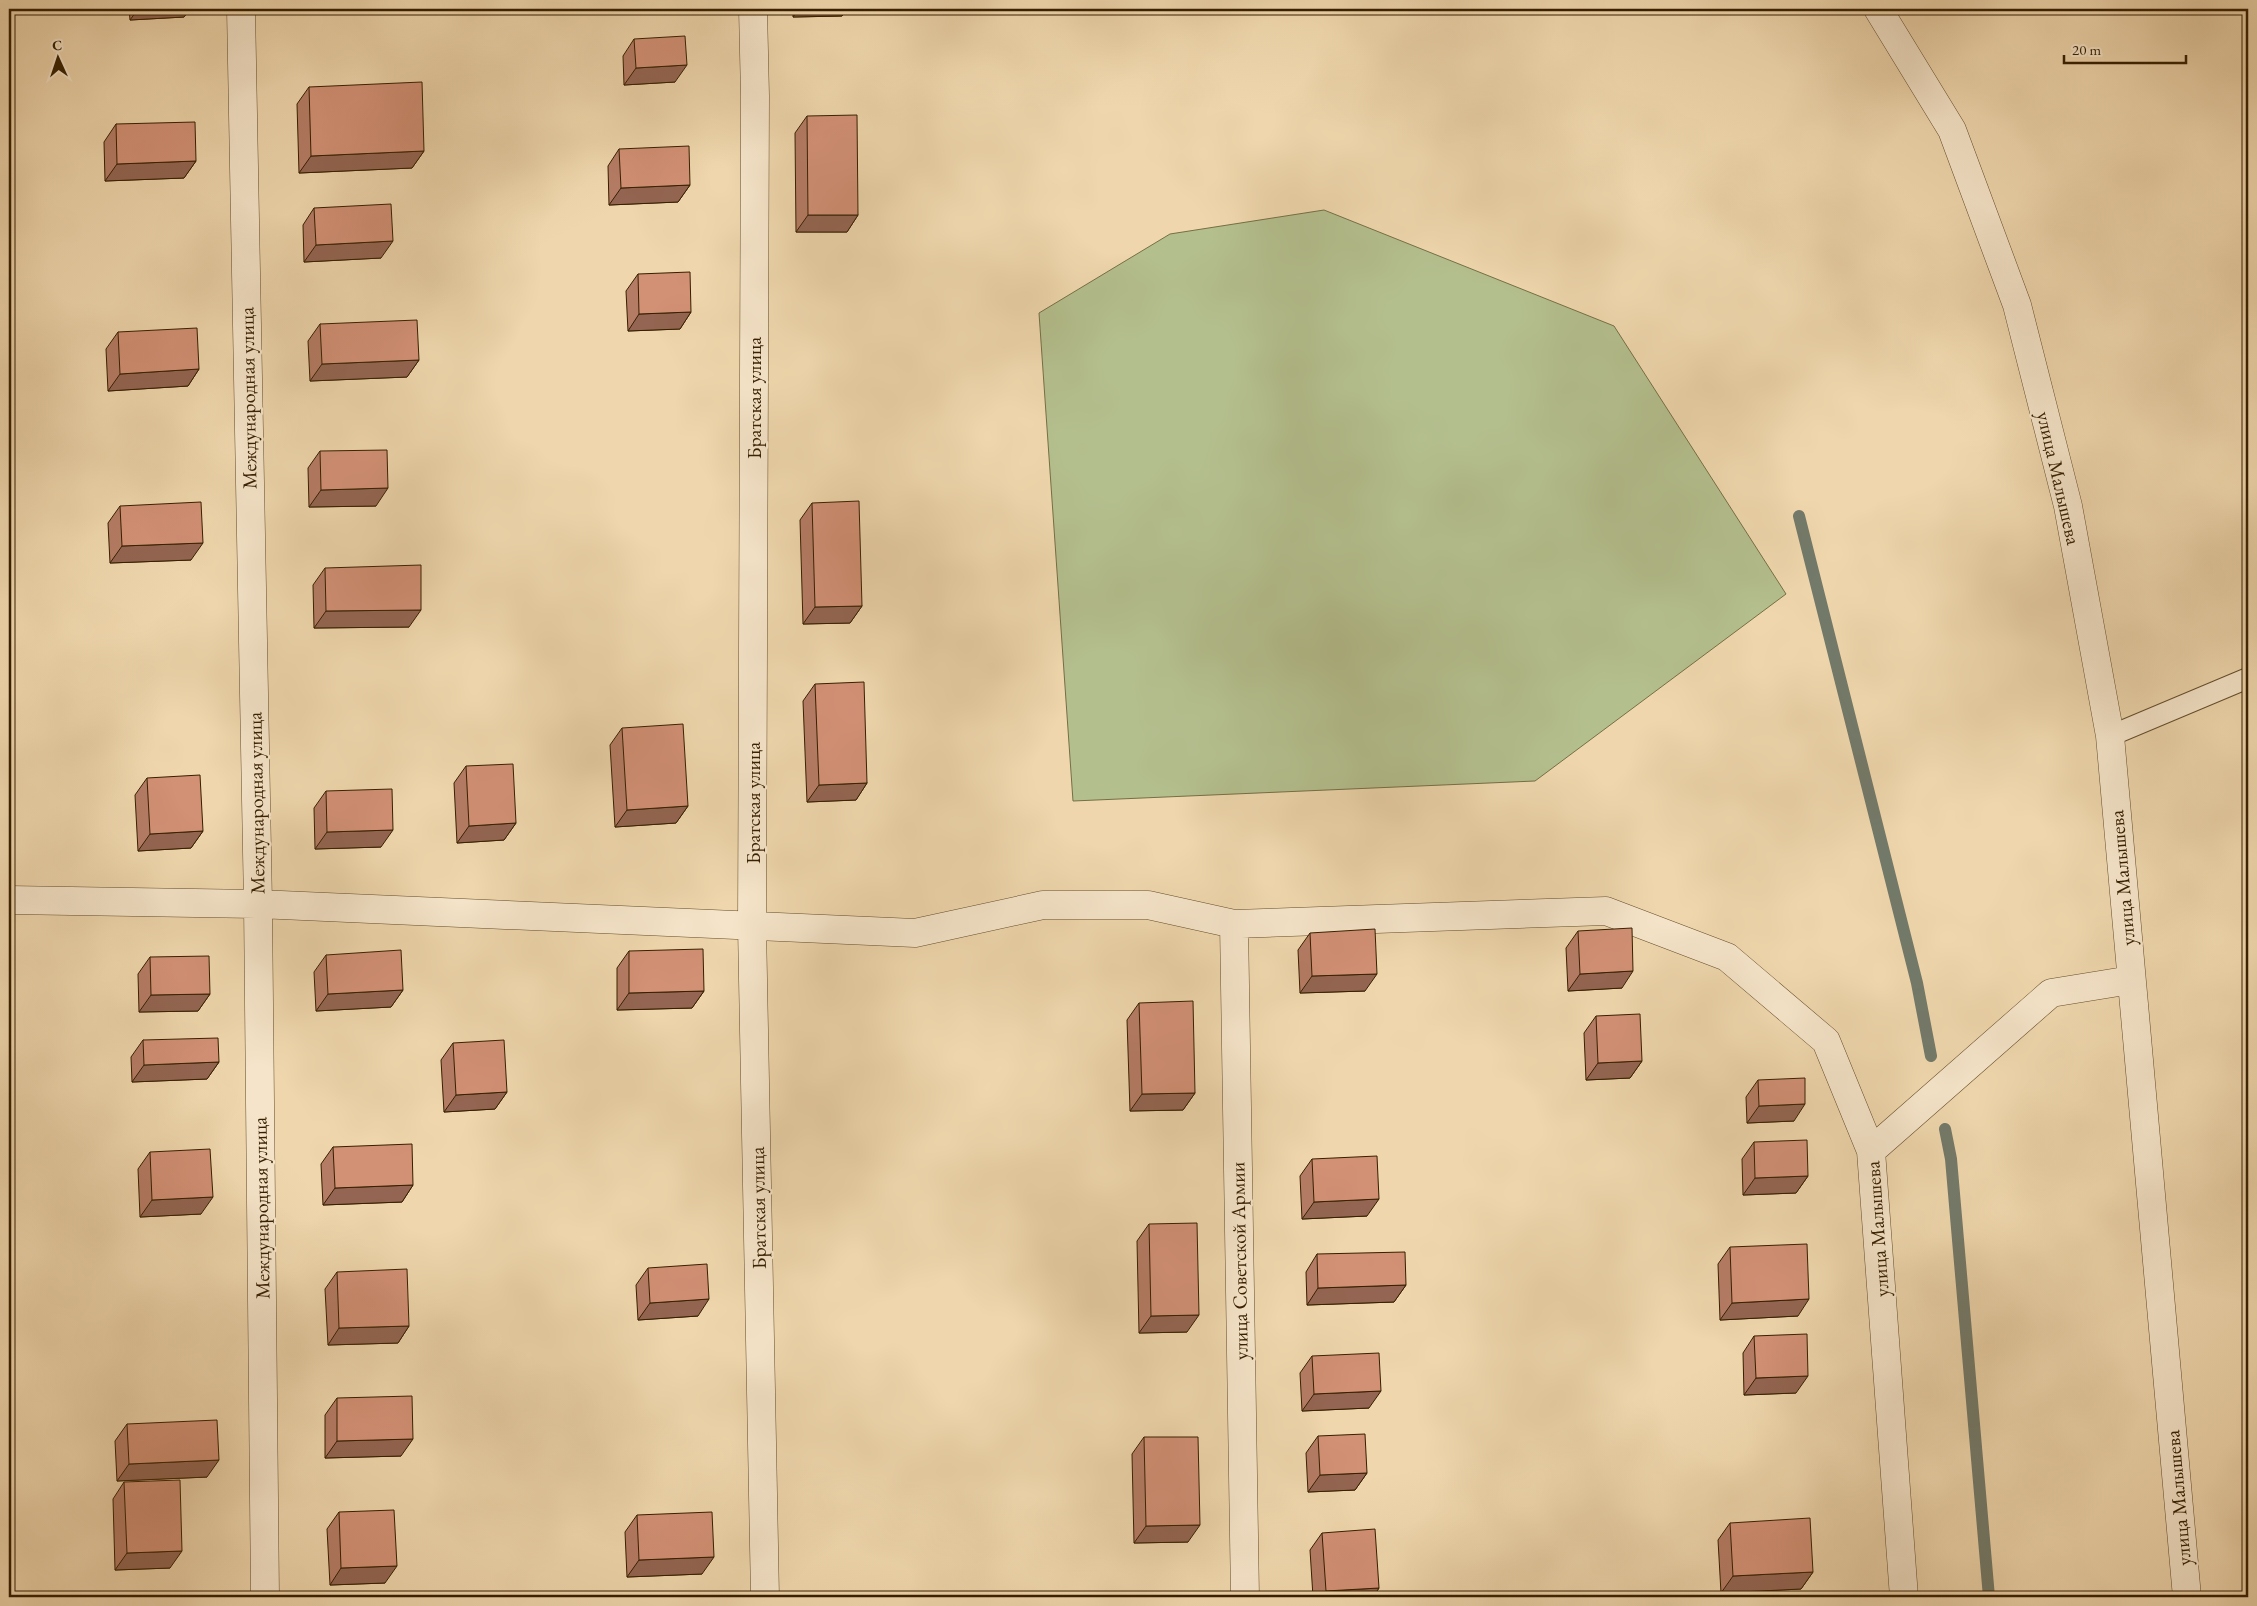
<svg xmlns="http://www.w3.org/2000/svg" width="2257" height="1606" viewBox="0 0 2257 1606" font-family="'EB Garamond',serif">
<style>
.green{fill:#b4bf8e;stroke:#756f47}
.lines{fill:none;stroke-linecap:round;stroke-linejoin:round}
.stream{stroke:#737a6a;stroke-width:12}
.lane-casing{stroke:#644d2b;stroke-width:22}
.street-casing{stroke:#644d2b;stroke-width:29}
.lane{stroke:#f5e4c9;stroke-width:20}
.street{stroke:#f5e4c9;stroke-width:28}
.wall{fill:#b57c65;stroke:#361f00}
.shaded-wall{fill:#936552;stroke:#361f00}
.building{fill:#d29075;stroke:#361f00}
.labels{text-anchor:middle;dominant-baseline:central;stroke-width:4.5;stroke-linejoin:round;paint-order:stroke}
.street-label{font-size:20px;fill:#361f00;stroke:#f5e4c9}
</style>
<rect width="100%" height="100%" fill="#efd6ac"/>
<filter id="stains"><feTurbulence type="fractalNoise" baseFrequency=".004" numOctaves="4"/><feColorMatrix values="0 0 0 0 .2 0 0 0 0 .09 0 0 0 0 .02 0 0 0 .5 -.17"/></filter>
<radialGradient id="worn" r=".72"><stop offset=".6" stop-color="#630" stop-opacity="0"/><stop offset="1" stop-color="#630" stop-opacity=".3"/></radialGradient>
<path class="green" d="M1324,210L1614,326L1786,594L1535,781L1073,801L1039,313L1170,234Z"/>
<g class="lines">
<path class="stream" d="M1799,516L1917,983L1931,1056
M1945,1129L1951,1159L1989,1597"/>
<g class="lane-casing">
<path id="lane" d="M2110,736L2248,678"/>
</g>
<g class="street-casing">
<path id="street" d="M241,9L258,904L265,1597
M753,9L755,96L752,927L765,1597
M1878,9L1952,130L2017,305L2068,506L2110,736L2187,1597
M9,900L258,904L915,933L1043,905H1148L1234,924L1606,911L1727,957L1826,1041L1871,1151
M1234,924L1245,1597
M1904,1597L1871,1151L2051,993L2131,980"/>
</g>
<use href="#lane" class="lane"/>
<use href="#street" class="street"/>
</g>
<path class="wall" d="M129,9H190L184,17L130,20Z
M298,9H370L369,10L298,14Z
M793,9H847L842,16L793,17Z
M634,39L675,82L624,85L623,56Z
M309,87L424,151L412,168L299,173L297,104Z
M807,116L858,215L847,232H796L795,133Z
M116,124L196,161L184,178L105,181L104,142Z
M619,149L690,185L678,202L609,205L608,166Z
M314,208L381,258L304,262L303,225Z
M638,274L691,312L680,329L628,331L626,291Z
M320,324L419,360L407,377L310,381L308,341Z
M118,332L199,369L188,386L108,391L106,349Z
M320,451L376,506L309,507L308,468Z
M812,503L862,606L850,623L803,624L800,520Z
M120,506L191,560L110,563L108,523Z
M325,568L409,627L314,628L313,585Z
M815,684L867,783L856,800L807,802L803,701Z
M622,728L688,806L676,823L615,827L610,745Z
M466,766L516,823L504,840L457,843L454,783Z
M147,778L203,831L191,848L138,851L135,795Z
M326,791L381,847L315,849L314,808Z
M1578,931L1622,988L1568,991L1566,948Z
M1310,933L1365,991L1300,993L1298,950Z
M629,951L704,991L692,1008L617,1010V968Z
M326,955L403,990L391,1007L316,1011L314,972Z
M150,957L210,994L198,1011L139,1012L138,974Z
M1139,1003L1195,1093L1183,1110L1130,1111L1127,1020Z
M1596,1016L1642,1061L1630,1078L1586,1080L1584,1033Z
M143,1040L219,1062L207,1079L132,1082L131,1057Z
M453,1043L507,1092L495,1109L444,1112L441,1060Z
M1758,1080L1794,1121L1747,1123L1746,1097Z
M1754,1142L1808,1176L1796,1193L1743,1195L1742,1159Z
M333,1147L413,1185L402,1202L323,1205L321,1164Z
M150,1152L201,1214L140,1217L138,1169Z
M1312,1159L1367,1216L1302,1219L1300,1176Z
M1149,1224L1187,1332L1139,1333L1137,1241Z
M1730,1247L1798,1316L1720,1320L1718,1264Z
M1317,1254L1406,1285L1394,1302L1307,1305L1306,1272Z
M648,1268L698,1316L638,1320L636,1285Z
M337,1272L409,1326L398,1343L328,1345L325,1289Z
M1754,1336L1796,1393L1744,1395L1743,1353Z
M1312,1356L1369,1408L1302,1411L1300,1373Z
M337,1398L401,1456L325,1458V1415Z
M127,1424L207,1477L117,1481L115,1441Z
M1318,1436L1367,1473L1355,1490L1308,1492L1306,1453Z
M1144,1437L1188,1542L1134,1543L1132,1454Z
M124,1482L170,1568L115,1570L113,1499Z
M339,1512L385,1583L330,1585L327,1529Z
M637,1515L702,1574L627,1577L625,1532Z
M1730,1523L1813,1572L1801,1589L1721,1593L1718,1540Z
M1322,1533L1379,1588L1373,1597H1313L1310,1550Z"/>
<path class="shaded-wall" d="M138,9H190L184,17L130,20Z
M302,9H370L369,10L298,14Z
M799,9H847L842,16L793,17Z
M687,65L675,82L624,85L636,68Z
M424,151L412,168L299,173L311,156Z
M196,161L184,178L105,181L117,164Z
M690,185L678,202L609,205L621,188Z
M808,215H858L847,232H796Z
M393,241L381,258L304,262L316,245Z
M691,312L680,329L628,331L639,314Z
M419,360L407,377L310,381L322,364Z
M199,369L188,386L108,391L120,374Z
M388,488L376,506L309,507L321,490Z
M203,543L191,560L110,563L122,546Z
M862,606L850,623L803,624L815,607Z
M421,610L409,627L314,628L326,611Z
M867,783L856,800L807,802L819,785Z
M688,806L676,823L615,827L627,810Z
M516,823L504,840L457,843L469,826Z
M393,830L381,847L315,849L327,832Z
M203,831L191,848L138,851L150,834Z
M1633,971L1622,988L1568,991L1580,974Z
M1377,974L1365,991L1300,993L1312,976Z
M403,990L391,1007L316,1011L328,994Z
M704,991L692,1008L617,1010L629,993Z
M210,994L198,1011L139,1012L151,995Z
M1642,1061L1630,1078L1586,1080L1598,1063Z
M219,1062L207,1079L132,1082L144,1065Z
M507,1092L495,1109L444,1112L456,1095Z
M1195,1093L1183,1110L1130,1111L1142,1094Z
M1805,1104L1794,1121L1747,1123L1759,1106Z
M1808,1176L1796,1193L1743,1195L1755,1178Z
M413,1185L402,1202L323,1205L335,1188Z
M213,1197L201,1214L140,1217L152,1200Z
M1379,1199L1367,1216L1302,1219L1314,1202Z
M1406,1285L1394,1302L1307,1305L1318,1288Z
M709,1299L698,1316L638,1320L650,1303Z
M1809,1299L1798,1316L1720,1320L1732,1303Z
M1199,1315L1187,1332L1139,1333L1151,1316Z
M409,1326L398,1343L328,1345L339,1328Z
M1808,1376L1796,1393L1744,1395L1756,1378Z
M1381,1391L1369,1408L1302,1411L1314,1394Z
M413,1439L401,1456L325,1458L337,1441Z
M219,1460L207,1477L117,1481L129,1464Z
M1367,1473L1355,1490L1308,1492L1320,1475Z
M1200,1525L1188,1542L1134,1543L1146,1526Z
M182,1551L170,1568L115,1570L127,1553Z
M714,1557L702,1574L627,1577L639,1560Z
M397,1566L385,1583L330,1585L341,1568Z
M1813,1572L1801,1589L1721,1593L1733,1576Z
M1379,1588L1373,1597H1322L1326,1591Z"/>
<path class="building" d="M685,36L687,65L636,68L634,39Z
M422,82L424,151L311,156L309,87Z
M857,115L858,215H808L807,116Z
M195,122L196,161L117,164L116,124Z
M689,146L690,185L621,188L619,149Z
M391,204L393,241L316,245L314,208Z
M690,272L691,312L639,314L638,274Z
M417,320L419,360L322,364L320,324Z
M197,328L199,369L120,374L118,332Z
M387,450L388,488L321,490L320,451Z
M859,501L862,606L815,607L812,503Z
M201,502L203,543L122,546L120,506Z
M421,565V610L326,611L325,568Z
M864,682L867,783L819,785L815,684Z
M683,724L688,806L627,810L622,728Z
M513,764L516,823L469,826L466,766Z
M200,775L203,831L150,834L147,778Z
M392,789L393,830L327,832L326,791Z
M1632,928L1633,971L1580,974L1578,931Z
M1375,929L1377,974L1312,976L1310,933Z
M703,949L704,991L629,993V951Z
M401,950L403,990L328,994L326,955Z
M209,956L210,994L151,995L150,957Z
M1193,1001L1195,1093L1142,1094L1139,1003Z
M1640,1014L1642,1061L1598,1063L1596,1016Z
M218,1038L219,1062L144,1065L143,1040Z
M504,1040L507,1092L456,1095L453,1043Z
M1805,1078V1104L1759,1106L1758,1080Z
M1807,1140L1808,1176L1755,1178L1754,1142Z
M412,1144L413,1185L335,1188L333,1147Z
M210,1149L213,1197L152,1200L150,1152Z
M1377,1156L1379,1199L1314,1202L1312,1159Z
M1197,1223L1199,1315L1151,1316L1149,1224Z
M1807,1244L1809,1299L1732,1303L1730,1247Z
M1405,1252L1406,1285L1318,1288L1317,1254Z
M707,1264L709,1299L650,1303L648,1268Z
M407,1269L409,1326L339,1328L337,1272Z
M1807,1334L1808,1376L1756,1378L1754,1336Z
M1379,1353L1381,1391L1314,1394L1312,1356Z
M412,1396L413,1439L337,1441V1398Z
M217,1420L219,1460L129,1464L127,1424Z
M1365,1434L1367,1473L1320,1475L1318,1436Z
M1144,1437H1198L1200,1525L1146,1526Z
M180,1480L182,1551L127,1553L124,1482Z
M394,1510L397,1566L341,1568L339,1512Z
M712,1512L714,1557L639,1560L637,1515Z
M1810,1518L1813,1572L1733,1576L1730,1523Z
M1375,1529L1379,1588L1326,1591L1322,1533Z"/>
<g class="labels">
<g class="street-label">
<text transform="translate(248 398) rotate(-91)">Международная улица</text>
<text transform="translate(754 398) rotate(-90)">Братская улица</text>
<text transform="translate(2059 478) rotate(77)">улица Малышева</text>
<text transform="translate(256 803) rotate(-91)">Международная улица</text>
<text transform="translate(753 803) rotate(-90)">Братская улица</text>
<text transform="translate(2122 878) rotate(-95)">улица Малышева</text>
<text transform="translate(261 1208) rotate(-91)">Международная улица</text>
<text transform="translate(758 1208) rotate(-91)">Братская улица</text>
<text transform="translate(1877 1229) rotate(-94)">улица Малышева</text>
<text transform="translate(1239 1261) rotate(-91)">улица Советской Армии</text>
<text transform="translate(2178 1498) rotate(-95)">улица Малышева</text>
</g>
</g>
<rect width="2257" height="1606" fill="none" stroke="#efd6ac" stroke-width="30"/>
<rect x="10" y="10" width="2237" height="1586" fill="none" stroke="#361f00" stroke-width="2.5"/>
<rect x="15" y="15" width="2227" height="1576" fill="none" stroke="#361f00"/>
<g transform="translate(58 58) rotate(357)" stroke="#f5e4c9" stroke-width="4" paint-order="stroke">
<path d="M0-4L9 19L0 12L-9 19Z" fill="#361f00"/>
<text y="-8" font-size="14" font-weight="bold" text-anchor="middle" fill="#361f00">С</text>
</g>
<path d="M2064 55v8h122v-8" fill="none" stroke="#361f00" stroke-width="2.5"/>
<text x="2072" y="55" font-size="15" fill="#361f00" stroke="#f5e4c9" stroke-width="4" paint-order="stroke">20 m</text>
<rect width="100%" height="100%" filter="url(#stains)"/>
<rect width="100%" height="100%" fill="url(#worn)"/>
</svg>
